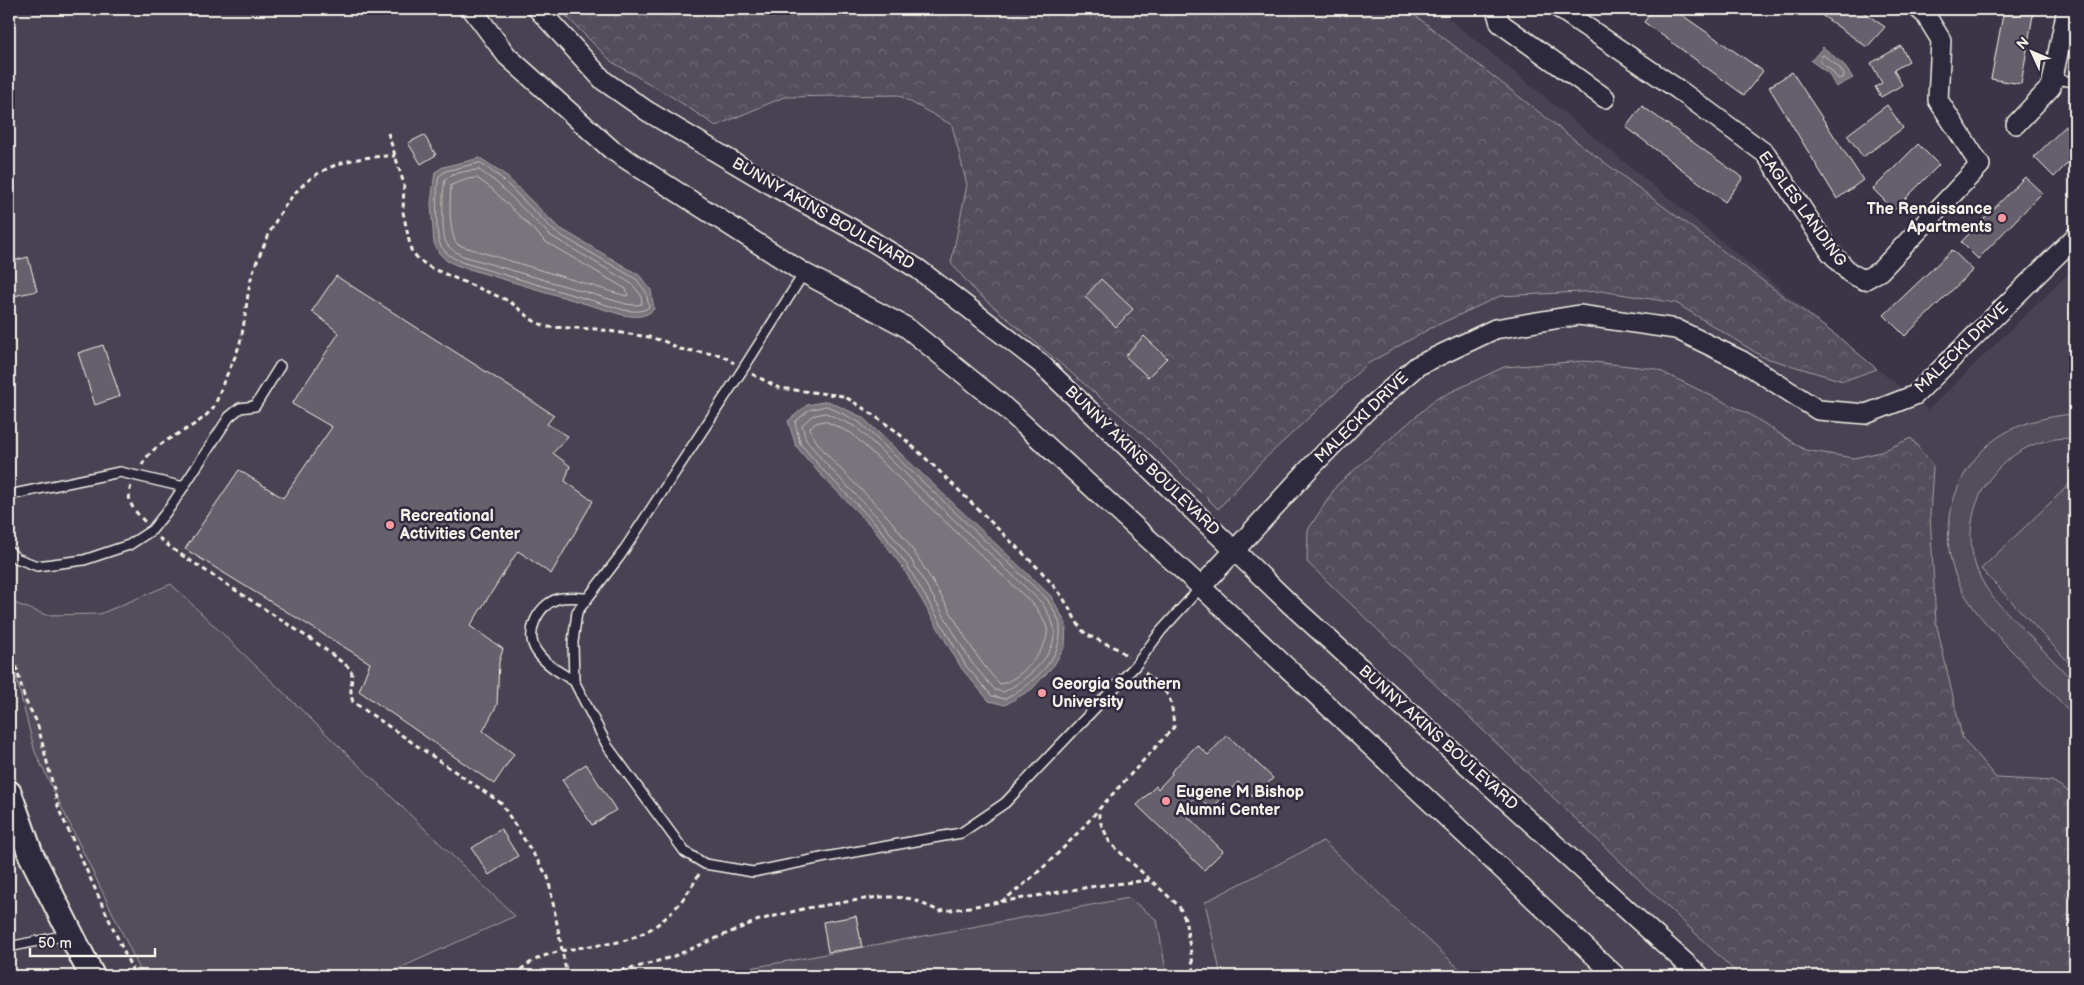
<svg xmlns="http://www.w3.org/2000/svg" width="2084" height="985" viewBox="0 0 2084 985" font-family="'Balsamiq Sans',sans-serif">
<style>
.built{fill:#484352}
.grass{fill:#534e5c;stroke:#a4a0a2}
.forest{fill:url(#forest-crowns);stroke:#a4a0a2}
.water{fill:#78747b;stroke:#aaa6a7}
.lines{fill:none;stroke-linecap:round;stroke-linejoin:round}
.shore{stroke:#c2bfbc;stroke-width:1}
.building{fill:#65616c;stroke:#f4f1e8}
.service-casing{stroke:#f4f1e8;stroke-width:12}
.minor-casing{stroke:#f4f1e8;stroke-width:22}
.tertiary-casing{stroke:#f4f1e8;stroke-width:28}
.path{stroke:#f4f1e8;stroke-width:3;stroke-dasharray:5 4;stroke-linecap:butt}
.service{stroke:#2f2a3d;stroke-width:9}
.minor{stroke:#2f2a3d;stroke-width:19}
.tertiary{stroke:#2f2a3d;stroke-width:24}
.poi-dot{fill:#ff9aa2;stroke:#2f2a3d;stroke-width:2}
.labels{text-anchor:middle;dominant-baseline:central;stroke-width:5;stroke-linejoin:round;paint-order:stroke}
.street-label{font-size:16px;fill:#f4f1e8;stroke:#2f2a3d}
.poi-label{font-size:16px;font-weight:bold;fill:#f4f1e8;stroke:#2f2a3d;text-anchor:start}
</style>
<defs>
<pattern id="forest-crowns" width="20" height="18" patternUnits="userSpaceOnUse" patternTransform="scale(1.25)"><rect width="20" height="18" fill="#534e5c"/><path d="M2 6a3 3 0 1 1 6 0M12 15a3 3 0 1 1 6 0" fill="none" stroke="#6c6873"/></pattern>
</defs>
<rect width="100%" height="100%" fill="#3b3647"/>
<filter id="ink" filterUnits="userSpaceOnUse"><feTurbulence type="fractalNoise" baseFrequency=".02" numOctaves="2"/><feDisplacementMap in="SourceGraphic" scale="10" xChannelSelector="R" yChannelSelector="G"/><feConvolveMatrix kernelMatrix="1 2 1 2 8 2 1 2 1" color-interpolation-filters="sRGB"/></filter>
<g filter="url(#ink)">
<path class="built" d="M9,9H1437L1928,410L2075,267V976H9Z"/>
<path class="grass" d="M2071,414L2075,415V439C2047,435 2016,449 1997,470C1968,501 1962,549 1985,586C1994,601 2008,613 2020,626C2038,645 2057,664 2075,683V717C2055,696 2035,675 2015,654C1976,614 1940,578 1950,517C1952,502 1957,488 1964,475C1990,431 2024,420 2071,414Z
M2075,479V669L1981,569Z
M171,584L515,916L382,976H143L35,752L9,649V601L46,615L100,614Z
M1323,841L1467,976H1221L1205,902Z
M1129,898L1157,920L1167,976H707Z"/>
<path class="forest" d="M559,9H1407L1576,141L1842,340L1877,369L1843,381L1763,357L1676,303L1601,291L1500,296L1431,328L1367,364L1260,463L1218,509L1143,434L975,291L951,263L967,185L952,125L898,95L784,97L716,126L674,98L612,62Z
M1584,361L1656,369L1749,414L1805,450L1854,458L1881,452L1911,438L1933,466L1930,515L1936,622L1962,737L1996,778L2052,781L2075,795V976H1740L1307,562L1308,530L1337,485L1436,399L1504,367Z"/>
<path class="water" d="M1823,47L1843,64L1853,78L1836,87L1828,73L1811,61Z
M480,158L503,173L558,227L639,275L651,290L654,309C645,318 635,317 623,315L459,266L447,261L439,253L434,243L431,203L435,172L443,167Z
M828,401L862,417L1051,596L1066,624L1065,646L1054,665L1032,689L1005,705L989,701L962,669L903,568L873,528L818,472L796,446L788,421L807,405Z"/>
<g class="lines">
<path class="shore" d="M1823,55L1839,67L1844,75V77L1838,79L1831,70L1820,62V59Z
M480,163L500,177L555,232L636,279L646,292L649,307C642,313 632,311 624,310L461,262C452,257 444,253 440,244C435,234 436,188 439,176L446,171Z
M479,170L496,182L551,236L632,284L641,295L642,304L636,305L626,304L463,256C456,252 447,248 445,240C442,230 442,191 445,180C453,173 468,170 479,170Z
M477,178L491,188L546,242L626,289L628,295L626,296L458,245C448,235 450,200 451,185L468,179Z
M827,406L859,422L1047,599C1051,607 1060,618 1060,627C1063,660 1030,685 1005,699L992,696L966,666L907,565L877,525L822,469L800,443L795,422L809,410Z
M826,413L856,427L1042,603C1046,610 1053,620 1054,628C1058,656 1025,680 1004,692L995,690L971,662L912,561L881,521L827,465L806,440L802,425L812,416Z
M825,421L851,433L1036,607C1039,613 1045,621 1047,628C1051,647 1018,682 1000,684C981,665 968,642 954,618C933,583 914,547 887,516C873,499 810,445 810,427L816,423Z"/>
</g>
<path class="building" d="M1654,9H1673L1763,71L1744,95L1644,22Z
M1813,9H1859L1885,27L1867,47Z
M2004,9H2034L2021,84L1991,79Z
M1901,46L1909,61L1894,70L1902,85L1881,97L1875,87L1882,83L1871,63Z
M1792,72L1863,180L1837,199L1769,87Z
M1887,105L1903,128L1863,157L1847,135Z
M1642,106L1743,178L1725,202L1626,127Z
M2075,117V156L2054,177L2034,157Z
M424,135L436,155L421,164L408,143Z
M1918,144L1939,165L1894,210L1873,189Z
M2025,177L2042,193L1978,259L1961,242Z
M1952,250L1973,270L1905,336L1884,315Z
M28,257L37,291L9,297V262Z
M336,276L554,415L547,424L568,436L553,453L570,466L565,481L593,501L551,574L518,551L470,626L503,649L499,662L497,705L483,731L514,754L494,784L359,691L370,663L185,549L239,470L283,498L332,427L292,404L339,333L312,311Z
M1101,279L1133,309L1116,327L1085,297Z
M1144,336L1167,358L1148,377L1125,356Z
M103,345L120,396L95,405L78,353Z
M1227,735L1273,778L1254,798L1238,782L1211,809L1197,796L1181,810L1223,851L1204,870L1137,805L1156,786L1158,789L1172,774L1171,772L1197,745L1208,755Z
M586,764L616,810L592,825L562,780Z
M501,829L518,856L489,875L472,848Z
M856,916L862,947L828,952L823,922Z"/>
<g class="lines">
<g class="service-casing">
<path id="service" d="M2053,79L2075,82
M804,273L743,369L647,515L620,556L577,612L573,642L574,681L608,747L685,852L705,864L753,872L826,857L961,833L1005,803L1136,665L1161,631L1201,587
M9,495L120,472L184,487
M9,551L16,558L37,566L84,560L129,545L152,530L171,506L229,417L240,408L255,406L280,366
M574,681C561,673 546,665 537,652C524,634 537,606 557,599C566,596 579,598 588,598
M9,947L71,934"/>
</g>
<g class="minor-casing">
<path id="minor" d="M472,9L507,56L612,150L804,273L906,327L1001,404L1201,587L1616,976
M538,9L604,81L647,111L777,188L852,229L918,269L1040,363L1290,604L1700,976
M1496,9L1500,23L1605,98
M1560,9L1679,90L1766,154L1831,253L1850,273L1864,280L1880,271L1980,165L1938,100L1941,40L1925,14L1919,9
M2016,124L2051,87L2067,9
M1201,587L1309,469L1366,411L1417,366L1495,329L1579,315L1676,329L1742,361L1818,410L1866,414L1915,395L2075,237"/>
</g>
<g class="tertiary-casing">
<path id="tertiary" d="M9,793L31,855L92,976"/>
</g>
<path class="path" d="M388,133L404,184L403,212L411,250L419,260L431,268L509,301L534,321L547,327L596,329L649,337L666,342L679,349L721,355L734,363
M752,374L779,388L844,396L869,412L896,431L935,467L1041,571L1062,596L1081,629L1087,635L1118,649L1128,657
M142,465C156,437 193,433 212,409C218,401 220,390 224,381C230,368 236,356 240,343C245,323 246,303 250,283C253,268 260,254 266,241C293,179 328,156 395,156
M131,486C125,502 135,511 145,522
M159,538L171,548L318,644L351,669C354,680 348,688 353,702L501,803L548,877L567,976
M9,640L25,700L37,722L59,810L135,976
M1145,673C1171,695 1171,694 1174,727L1099,809V819L1110,843L1179,906L1185,919L1195,976
M1001,902C1038,875 1069,844 1099,809
M514,976C540,948 578,949 613,943C654,936 680,909 699,874
M585,976L634,968L672,957L759,920L807,908L878,897H895L912,899L939,911L951,910L1096,886L1151,880"/>
<use href="#service" class="service"/>
<use href="#minor" class="minor"/>
<use href="#tertiary" class="tertiary"/>
</g>
</g>
<g class="poi-dot">
<circle cx="2002" cy="218" r="5"/>
<circle cx="390" cy="525" r="5"/>
<circle cx="1042" cy="693" r="5"/>
<circle cx="1166" cy="801" r="5"/>
</g>
<g class="labels">
<g class="street-label">
<text transform="translate(1802 209) rotate(54)">EAGLES LANDING</text>
<text transform="translate(823 214) rotate(30)">BUNNY AKINS BOULEVARD</text>
<text transform="translate(1962 348) rotate(-44)">MALECKI DRIVE</text>
<text transform="translate(1362 418) rotate(-44)">MALECKI DRIVE</text>
<text transform="translate(1142 461) rotate(44)">BUNNY AKINS BOULEVARD</text>
<text transform="translate(1438 738) rotate(42)">BUNNY AKINS BOULEVARD</text>
</g>
<g class="poi-label">
<text x="1992" y="209" text-anchor="end">The Renaissance<tspan x="1992" dy="18">Apartments</tspan></text>
<text x="400" y="516">Recreational<tspan x="400" dy="18">Activities Center</tspan></text>
<text x="1052" y="684">Georgia Southern<tspan x="1052" dy="18">University</tspan></text>
<text x="1176" y="792">Eugene M Bishop<tspan x="1176" dy="18">Alumni Center</tspan></text>
</g>
</g>
<rect width="2084" height="985" fill="none" stroke="#2f2a3d" stroke-width="30"/>
<rect x="15" y="15" width="2054" height="955" fill="none" stroke="#f4f1e8" stroke-width="2" filter="url(#ink)"/>
<g transform="translate(2032 52) rotate(314)" stroke="#2f2a3d" stroke-width="4" paint-order="stroke">
<path d="M0-4L9 19L0 12L-9 19Z" fill="#f4f1e8"/>
<text y="-8" font-size="14" font-weight="bold" text-anchor="middle" fill="#f4f1e8">N</text>
</g>
<path d="M30 948v8h125v-8" fill="none" stroke="#f4f1e8" stroke-width="2.5"/>
<text x="38" y="948" font-size="15" fill="#f4f1e8" stroke="#2f2a3d" stroke-width="4" paint-order="stroke">50 m</text>
</svg>
